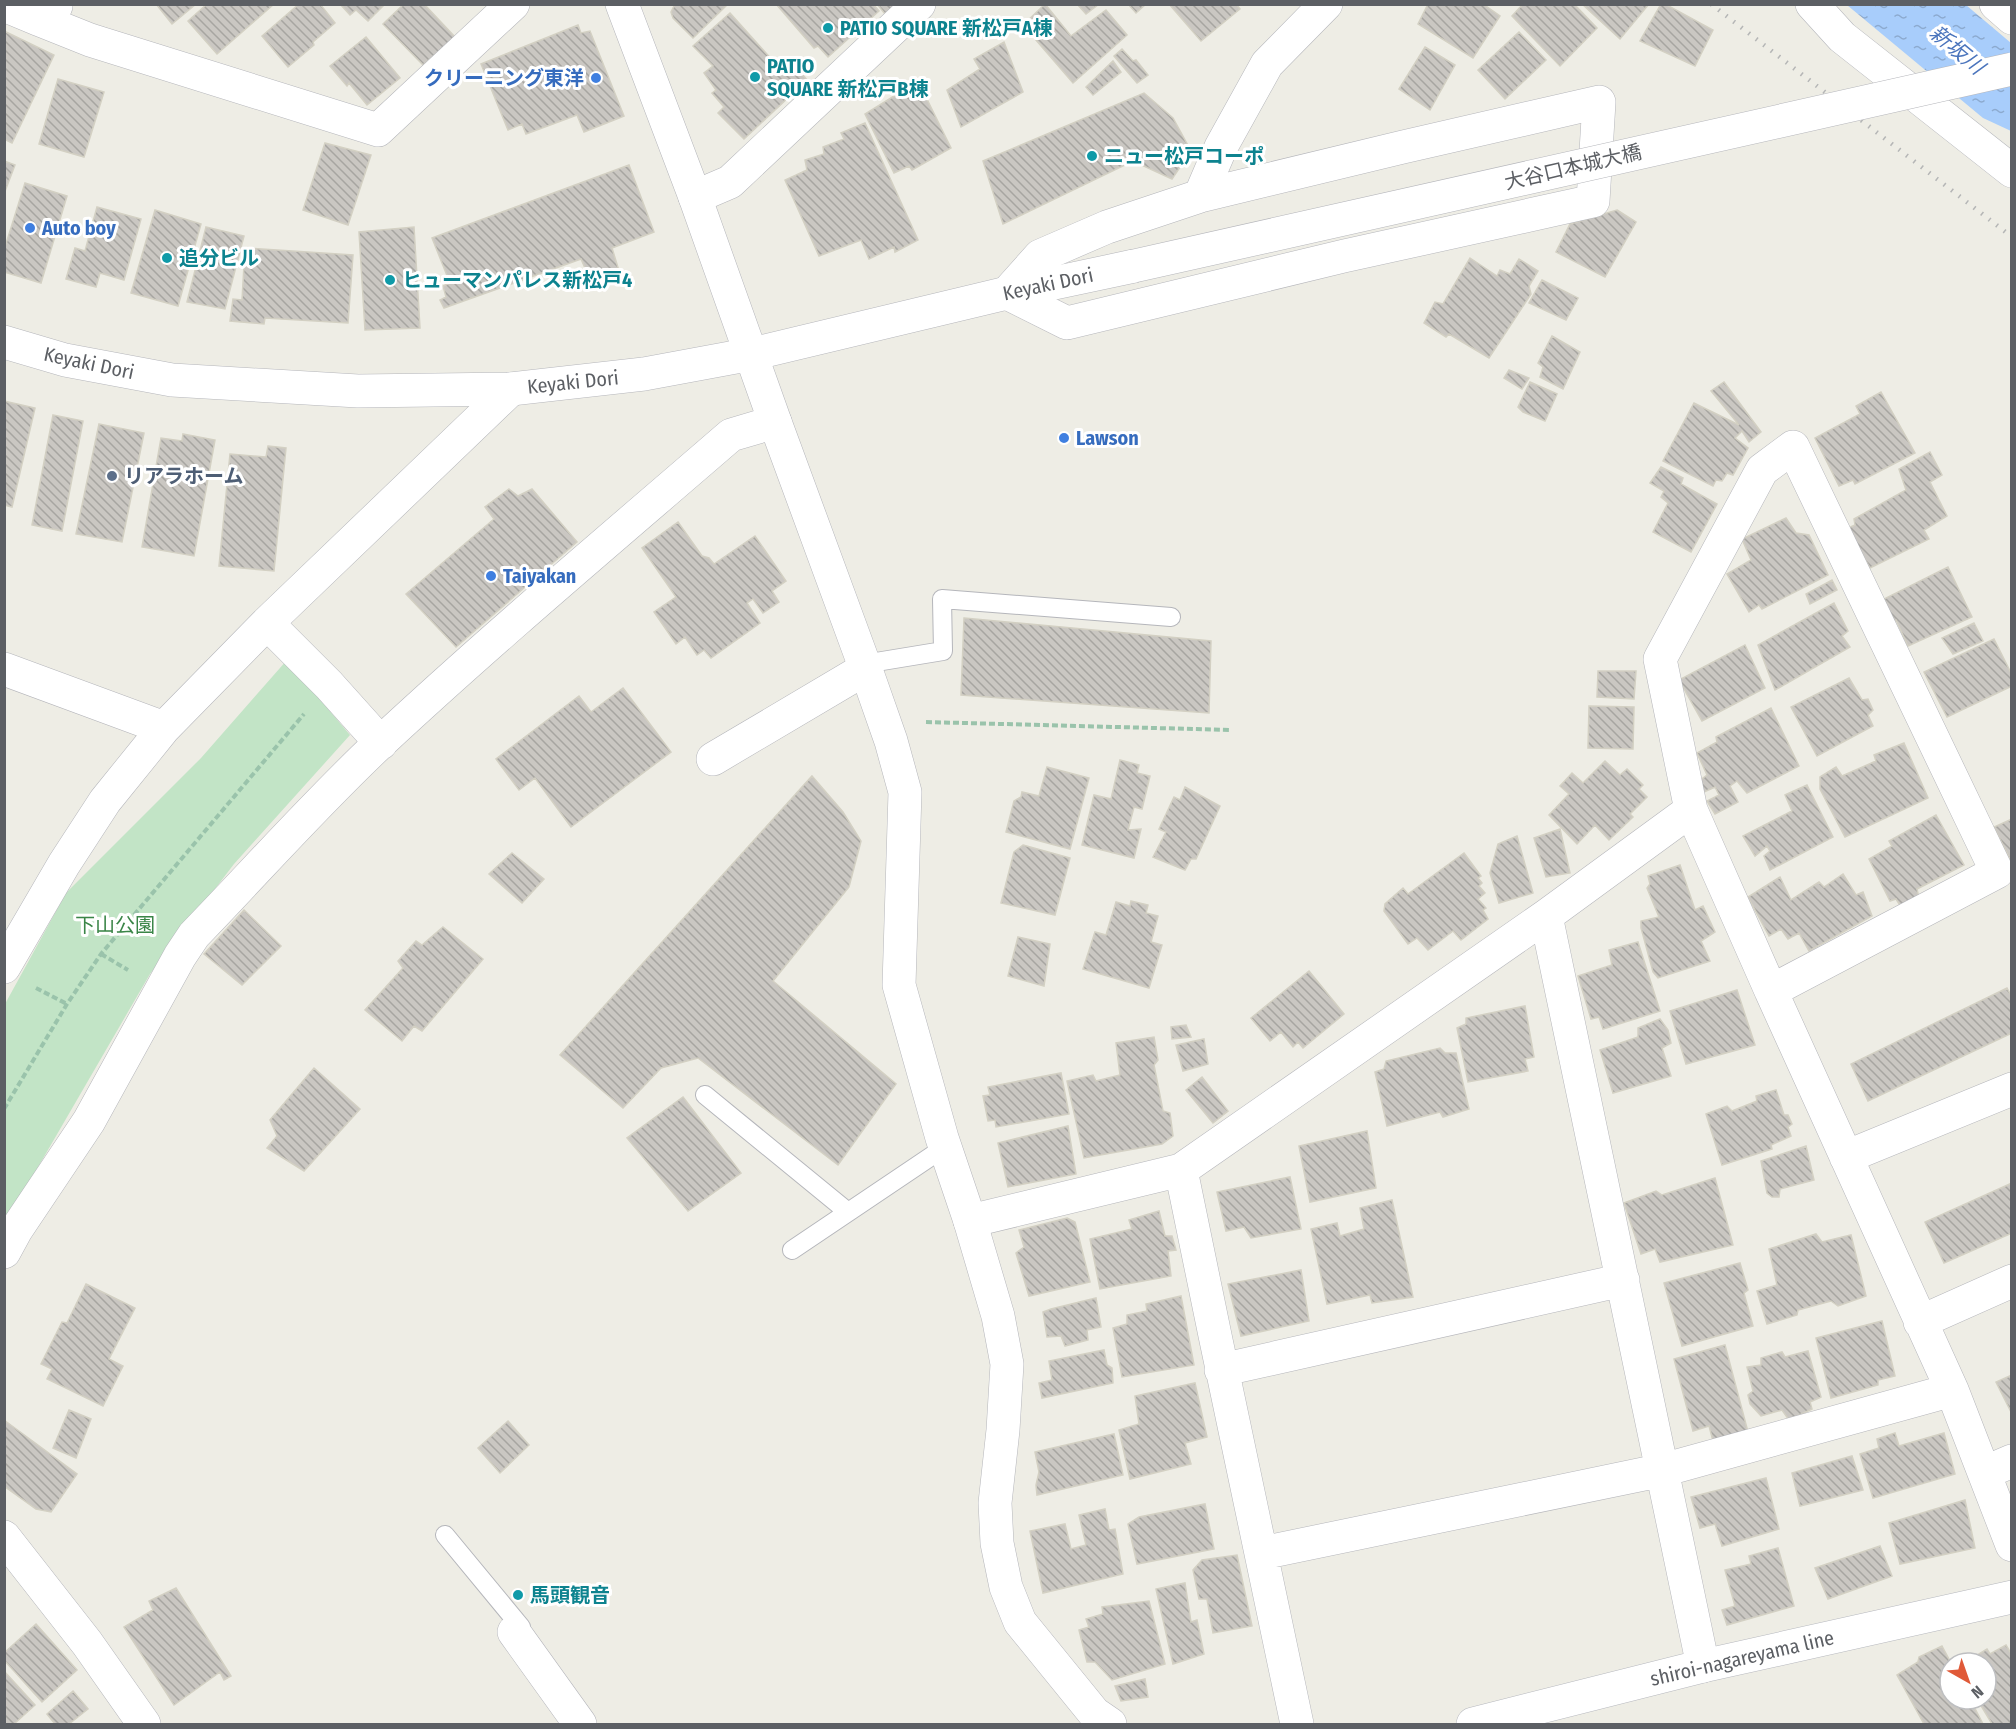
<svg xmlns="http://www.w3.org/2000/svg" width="2016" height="1729" viewBox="0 0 2016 1729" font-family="'Fira Sans Condensed','Noto Sans JP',sans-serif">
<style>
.green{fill:#c2e4c6}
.water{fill:url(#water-ripples)}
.building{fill:url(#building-back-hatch);stroke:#d3d0c3;stroke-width:1.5}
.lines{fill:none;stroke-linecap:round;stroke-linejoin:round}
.service-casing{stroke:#b5b6bb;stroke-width:20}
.minor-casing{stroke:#b5b6bb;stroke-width:34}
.tertiary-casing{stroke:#b5b6bb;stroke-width:34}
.secondary-casing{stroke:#b6b8be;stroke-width:34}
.path{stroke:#9ac3ab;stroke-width:4;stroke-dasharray:6 3;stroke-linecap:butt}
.service{stroke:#fff;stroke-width:18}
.minor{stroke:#fff;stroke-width:33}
.tertiary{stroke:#fff;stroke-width:33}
.secondary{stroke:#fff;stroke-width:33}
.rail{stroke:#b5b6b6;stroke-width:4.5;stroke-dasharray:1.5 8;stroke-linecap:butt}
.tertiary-bridge-casing{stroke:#b5b6bb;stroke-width:34;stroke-linecap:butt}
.tertiary-bridge{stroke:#fff;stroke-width:33}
.culture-dot{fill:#0f9aa8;stroke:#fff;stroke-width:2}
.shop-dot{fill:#3f7fe0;stroke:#fff;stroke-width:2}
.service-dot{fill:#5c6f8a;stroke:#fff;stroke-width:2}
.labels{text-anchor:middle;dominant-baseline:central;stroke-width:6;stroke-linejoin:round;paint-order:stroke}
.culture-label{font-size:20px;font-weight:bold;fill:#0d838f;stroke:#fff;text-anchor:start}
.shop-label{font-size:20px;font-weight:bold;fill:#366cbe;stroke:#fff;text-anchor:start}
.street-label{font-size:20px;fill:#5c5f64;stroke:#fff}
.service-label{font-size:20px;font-weight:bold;fill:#4e5e75;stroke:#fff;text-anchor:start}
.park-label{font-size:20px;fill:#3a8547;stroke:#fff}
.water-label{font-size:21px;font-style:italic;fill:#4b75bd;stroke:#fff}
</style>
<defs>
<pattern id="water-ripples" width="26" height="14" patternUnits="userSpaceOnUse" patternTransform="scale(1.5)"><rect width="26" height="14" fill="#a8cdfb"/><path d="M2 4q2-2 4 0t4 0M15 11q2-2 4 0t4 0" fill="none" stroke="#8caacf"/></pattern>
<pattern id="building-back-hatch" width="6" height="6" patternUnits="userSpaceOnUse" patternTransform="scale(1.5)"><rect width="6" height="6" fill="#cac7c2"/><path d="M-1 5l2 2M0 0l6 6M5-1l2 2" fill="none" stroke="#a7a5a1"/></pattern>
</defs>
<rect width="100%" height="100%" fill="#eeede5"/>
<path class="green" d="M287,660L350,735L234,864L150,974L5,1224V1004L66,893L201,758Z"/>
<path class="water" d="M1847,5H1966L2011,43V131L1983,118Z"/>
<path class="building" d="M156,4H196L172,24Z
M207,4H274L217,54L188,21Z
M299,4H320L335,23L313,42L314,45L288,67L262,36Z
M340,4H385L368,21L356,10L350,15Z
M404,4H424L455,37L423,65L383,24Z
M675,4H728L693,38L673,18L671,12Z
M776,4H873L879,11L828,57L818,46L814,48Z
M877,4H897L885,14Z
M1045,4L1071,36L1106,10L1127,35L1073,83L1023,25Z
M1077,4H1099L1086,14Z
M1128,4H1146L1136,13Z
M1169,4H1236L1240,9L1201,41Z
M1428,4H1483L1500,16L1473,58L1418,24Z
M1523,4H1574L1597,28L1560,66L1512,16Z
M1582,4H1649L1620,39Z
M1661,4H1665L1713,30L1695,66L1640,41Z
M730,13L783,72L794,64L807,80L744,139L718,113L724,107L712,93L716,90L704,73L713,66L693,46Z
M578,25L581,33L590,31L624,116L584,132L577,115L526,134L522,124L508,130L481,64Z
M4,31L54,55L12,143L4,139Z
M1519,32L1546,60L1505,99L1478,70Z
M366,37L400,78L367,105L349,83L347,86L330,66Z
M1004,42L1023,92L961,127L947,90L980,69L974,59Z
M1425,47L1455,65L1430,110L1399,89Z
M1122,49L1133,61L1136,60L1148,75L1137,83L1114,56Z
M1113,61L1121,72L1093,95L1086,87Z
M58,79L104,92L84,157L39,144Z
M920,85L951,148L912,170L909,166L894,173L865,114L907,88L911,91Z
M1144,93L1173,118L1191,151L1172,179L1133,161L1003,224L983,161Z
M865,123L918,240L895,252L894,247L869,259L861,240L819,256L785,180L807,170L805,160L824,154L823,147L844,139L841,133Z
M325,143L371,155L348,225L303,210Z
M4,161L15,165L4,194Z
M629,165L654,232L612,248L620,274L592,284L581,259L444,308L440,300L446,297L443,286L450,283L432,238Z
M25,183L67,196L41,283L4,272V250Z
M97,207L141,219L124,280L100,273L96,287L66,279L75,248L85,251Z
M155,210L201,224L178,306L131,293Z
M1617,210L1636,222L1605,277L1556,252L1570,224Z
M206,227L244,236L225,309L187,302Z
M414,227L420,328L365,330L359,232Z
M245,248L353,255L348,323L265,318L264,324L230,321L233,299L242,300Z
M1470,258L1497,276L1500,270L1510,274L1519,259L1538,271L1529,286L1531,294L1489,358L1449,334L1446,337L1424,323L1435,302L1443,304Z
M1542,280L1578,298L1566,320L1529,303Z
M1552,336L1580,352L1563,389L1540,377L1543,367L1538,363Z
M1509,370L1529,378L1522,389L1504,378Z
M1530,382L1557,394L1545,421L1523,412L1518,407Z
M1724,382L1761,432L1749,442L1742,431L1735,438L1748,448L1733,475L1727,473L1722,481L1716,480L1713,486L1663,461L1694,403L1739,425L1711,391Z
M1881,392L1915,453L1855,484L1853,480L1839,486L1815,438L1860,414L1856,406Z
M4,401L35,408L12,507L4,505Z
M53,415L83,421L62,531L32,525Z
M99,424L144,433L122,542L76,534Z
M183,434L215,440L194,556L142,547L161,438L182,441Z
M268,446L286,448L274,571L219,566L230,454L266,457Z
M1930,452L1942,475L1930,482L1947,516L1924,530L1929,539L1870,568L1848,528L1855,525L1854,519L1906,490L1899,469Z
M1661,467L1683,478L1681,484L1717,504L1691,552L1653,532L1668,503L1661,497L1664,491L1650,483Z
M509,489L518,496L532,489L577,542L456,647L406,594L494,519L485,507Z
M1786,518L1796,533L1809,535L1828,575L1762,609L1759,605L1749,612L1727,574L1751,560L1742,539Z
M678,522L702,556L709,558L714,564L755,536L786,581L772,591L779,602L763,613L753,599L747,603L760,623L711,658L704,650L697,655L685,637L676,644L654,612L676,597L642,548Z
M1948,567L1972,617L1908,646L1896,620L1893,622L1882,600Z
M1832,580L1837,590L1810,604L1806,594Z
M1834,603L1848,631L1842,636L1850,647L1775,690L1758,645Z
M964,618L1211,641L1209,713L961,695Z
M1974,623L1983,641L1953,654L1942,638Z
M1994,639L2012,675V686L1947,717L1924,672Z
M1745,645L1765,688L1702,721L1679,680Z
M1598,671H1636L1634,699L1597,697Z
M1849,678L1862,700L1868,699L1873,710L1868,715L1873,726L1817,756L1791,707Z
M623,688L671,752L571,827L535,778L519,790L496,759L579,696L591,712Z
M1589,706L1634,707L1633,749L1588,748Z
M1771,708L1799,766L1747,793L1737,781L1730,786L1738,802L1715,814L1707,801L1719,795L1715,787L1704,792L1699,781L1707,775L1697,753L1717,742L1716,737Z
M1904,743L1928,798L1845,837L1820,789V777L1836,767L1842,776L1876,761L1874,755Z
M1120,760L1139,765L1137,773L1150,776L1142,809L1134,807L1128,830L1141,829L1134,858L1082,845L1094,795L1111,799Z
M1605,761L1620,775L1627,769L1643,785L1639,789L1647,797L1630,814L1633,817L1609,840L1595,825L1577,844L1549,815L1569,794L1560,786L1572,773L1583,783Z
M1047,767L1089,778L1070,849L1006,832L1014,801L1021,797L1022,792L1039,796Z
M812,776L843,812L861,841L849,887L773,981L896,1084L838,1165L698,1058L661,1068L623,1108L560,1055Z
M1807,785L1833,837L1770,870L1764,856L1770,851L1767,846L1755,856L1743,836L1792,811L1785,795Z
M1185,787L1220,806L1196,859H1191L1185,870L1153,857L1166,832L1159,829L1174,797L1180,800Z
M1936,815L1964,865L1917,889L1919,898L1901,907L1896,899L1890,901L1869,859L1892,846L1889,841Z
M2012,819V863L1994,827Z
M1560,829L1570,873L1546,877L1534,838Z
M1517,836L1533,893L1499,903L1490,873L1498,844Z
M1023,845L1070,858L1055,915L1001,903L1014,852Z
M512,853L544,879L522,903L489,874Z
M1464,853L1481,876L1478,878L1482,883L1479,886L1485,893L1478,899L1486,908L1483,910L1488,919L1461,940L1453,931L1428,950L1417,938L1408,944L1384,911L1385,904L1403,888L1408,894Z
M1680,865L1695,910L1703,906L1715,932L1701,941L1710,961L1658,978L1653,972L1641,928V921L1659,917L1647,888L1650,884L1648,876Z
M1843,874L1856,895L1863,892L1872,916L1809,951L1799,933L1788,939L1781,929L1769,936L1748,897L1780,877L1791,900L1819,882L1824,887Z
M1131,901L1148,905L1146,913L1158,916L1151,942L1162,945L1149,988L1083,969L1095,932L1106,935L1116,902L1130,906Z
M244,910L281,946L242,985L204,954Z
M443,927L483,959L422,1031L414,1026L402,1041L365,1010L403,968L398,961L416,941L422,945Z
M1018,937L1050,944L1044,986L1008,976Z
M1638,942L1660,1011L1603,1029L1599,1017L1591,1019L1578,976L1612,965L1609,950Z
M1309,971L1344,1014L1303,1048L1298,1042L1293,1047L1281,1032L1270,1041L1251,1018Z
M2007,988L2012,997V1033L1868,1101L1851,1064Z
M1737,990L1755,1045L1686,1064L1670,1011Z
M1525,1006L1534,1057L1525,1059L1528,1071L1468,1082L1457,1028L1466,1024V1018Z
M1660,1019L1668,1030L1671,1043L1662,1048L1671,1076L1613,1093L1600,1050L1638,1037V1028Z
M1186,1025L1191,1037L1172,1039L1171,1027Z
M1154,1037L1158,1060L1154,1065L1163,1111L1170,1113L1173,1136L1162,1144L1084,1158L1067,1081L1093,1075L1096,1081L1120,1075L1116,1043Z
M1204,1039L1208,1064L1183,1071L1176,1045Z
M1440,1048L1445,1053H1456L1469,1109L1443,1117L1440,1112L1387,1126L1375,1072L1384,1069L1386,1061Z
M314,1068L360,1109L304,1171L267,1148L277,1136L270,1120Z
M1061,1073L1069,1114L996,1127L995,1120L988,1121L983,1096L990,1095L988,1087Z
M1202,1077L1228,1111L1213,1123L1186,1090Z
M1776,1090L1784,1115H1788L1792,1124L1788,1127L1791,1136L1771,1145L1772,1149L1722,1165L1706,1114L1727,1106L1732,1111L1757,1101L1756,1096Z
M683,1097L741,1173L688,1211L627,1138Z
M1068,1126L1076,1174L1008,1187L998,1143Z
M1367,1131L1376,1188L1310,1202L1299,1146Z
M1806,1146L1814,1180L1780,1189L1779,1197H1772L1767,1193L1761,1161Z
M1290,1177L1301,1229L1251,1238L1244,1227L1226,1231L1217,1192Z
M1715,1178L1733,1245L1660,1262L1655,1249L1641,1254L1624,1203L1656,1191L1662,1195Z
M2012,1183V1233L1944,1263L1925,1222Z
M1392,1200L1413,1297L1372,1303L1370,1295L1327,1304L1311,1229L1337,1223L1340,1236L1364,1229L1360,1208Z
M1159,1211L1165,1236H1172L1176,1250L1168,1251L1171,1276L1100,1289L1090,1239L1132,1229L1129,1220Z
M1067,1218L1075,1222L1090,1282L1029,1296L1016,1253L1024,1247L1019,1230Z
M1816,1234L1822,1242L1851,1235L1866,1296L1838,1306L1831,1301L1798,1310L1797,1315L1767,1324L1757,1291L1777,1285L1769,1249Z
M1740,1263L1748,1290L1744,1293L1753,1326L1682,1346L1664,1283Z
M1301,1270L1309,1321L1241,1336L1228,1284Z
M86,1284L135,1308L109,1359L123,1366L103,1406L47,1379L52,1369L41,1364L62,1322L67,1323Z
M1181,1296L1194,1365L1122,1377L1113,1328L1127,1324V1315L1147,1311L1146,1304Z
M1096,1298L1101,1327L1087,1330L1088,1340L1065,1346L1061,1336L1047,1337L1043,1312L1051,1309Z
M1882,1321L1895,1376L1878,1380V1385L1831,1398L1816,1338Z
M1725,1345L1748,1432L1713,1441L1709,1426L1693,1431L1674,1359Z
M1104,1350L1107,1365L1112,1368L1113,1383L1042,1398L1039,1383L1052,1380L1049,1361Z
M1808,1351L1821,1397L1810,1402L1812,1409L1789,1420L1782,1410L1761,1416L1750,1404L1748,1395L1753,1391L1747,1367L1761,1365V1358L1782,1352L1785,1357Z
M2012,1375V1414L1996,1382Z
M1195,1383L1207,1437L1185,1443L1191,1464L1130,1479L1119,1430L1139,1424L1135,1396Z
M69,1410L91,1419L76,1458L53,1448Z
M4,1420L77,1474L51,1512L36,1509L4,1486Z
M508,1421L529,1445L500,1473L478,1448Z
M1895,1433L1899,1446L1944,1433L1955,1474L1873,1498L1860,1454L1879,1448L1877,1439Z
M1114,1434L1123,1475L1037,1495L1036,1485L1039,1472L1035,1452Z
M1852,1456L1863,1490L1800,1506L1792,1473Z
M1766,1478L1779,1529L1722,1546L1715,1524L1700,1528L1691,1497Z
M1965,1500L1975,1548L1900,1564L1889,1523Z
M1205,1504L1214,1549L1137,1564L1128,1524L1139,1517Z
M1105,1509L1109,1530L1115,1529L1123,1574L1043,1593L1030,1531L1065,1524L1071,1549L1086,1545L1079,1515Z
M1880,1546L1892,1576L1828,1599L1815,1568Z
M1778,1548L1794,1606L1727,1625L1722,1610L1735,1606L1725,1570L1751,1564L1749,1556Z
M1237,1555L1252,1626L1213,1633L1207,1599H1199L1193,1570L1202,1560Z
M1185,1583L1191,1622L1197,1620L1204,1654L1173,1664L1156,1589Z
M176,1588L231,1676L224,1680L220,1672L174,1705L124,1627L153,1610L149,1601Z
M1149,1601L1165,1664L1112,1680L1095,1662H1087L1079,1630L1089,1627L1086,1619L1103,1614L1102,1607Z
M36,1624L77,1670L42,1702L4,1660V1653Z
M2006,1645L2012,1655V1724H1992L1977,1699H1986V1663H1964L1987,1649L1990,1654Z
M1942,1646L1951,1663L1950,1699H1970L1983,1724H1924L1897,1675L1918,1662L1919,1657Z
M4,1671L35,1705L14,1724H4Z
M1145,1679L1148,1697L1121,1701L1115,1686Z
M73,1691L88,1709L69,1724H55L47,1714Z"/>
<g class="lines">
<g class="service-casing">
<path id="service" d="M864,664L943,651L942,599L1171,617
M705,1095L848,1212
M792,1250L945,1147
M445,1535L521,1627L514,1632"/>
</g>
<g class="minor-casing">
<path id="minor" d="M1812,4L1842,37L2012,171
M1996,4L2012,18
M4,5L40,20L56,6
M40,20L90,40L378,130L513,4
M1599,102L1593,201L1344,256L1067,323L1007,293L1040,256L1107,227L1200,196L1403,147Z
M1200,196L1221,147L1267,64L1326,4
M695,197L730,182L919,4
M267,623L329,685L381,743
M4,669L164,728
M713,759L865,669
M1691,810L1660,659L1762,470L1793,447L1997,872L1771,991L1952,1390L2012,1545
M4,967L64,864L105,801L164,728L267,623L511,389
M1846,1157L2012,1089
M970,1221L1181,1170
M4,1252L16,1230L89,1121L180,956L194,935C256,871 315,804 380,743C494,637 613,537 731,435L775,422
M1920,1322L2012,1281
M1221,1370L1623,1280
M1984,1473L2012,1461
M4,1537L87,1643L144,1724
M1262,1553L1663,1470L1952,1390
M514,1632L580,1724
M1703,1666L1546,916L1691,810L1771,991
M1297,1724C1259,1539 1218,1355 1181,1170L1546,916"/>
</g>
<g class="tertiary-casing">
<path id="tertiary" d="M622,4L695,197L775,422L864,664L891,741L905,792L899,985L942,1138L970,1221L998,1316L1007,1364L1003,1430L995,1503L997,1543L1006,1587L1020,1622L1094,1713L1110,1724
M4,342L65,360L172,380L358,391L511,389L644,374L752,354L1007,293L1134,266"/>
</g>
<g class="secondary-casing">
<path id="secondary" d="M1473,1724L1703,1666L2012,1597"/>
</g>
<path class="path" d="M926,722L1231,730
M101,954L128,970
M36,988L67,1004
M4,1109L67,1004L101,954L304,714"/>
<use href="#service" class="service"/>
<use href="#minor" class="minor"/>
<use href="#tertiary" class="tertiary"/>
<use href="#secondary" class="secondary"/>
<path class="rail" d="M1711,4L2012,237"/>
<g class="tertiary-bridge-casing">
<path id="tertiary-bridge" d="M1134,266L2012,69"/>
</g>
<use href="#tertiary-bridge" class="tertiary-bridge"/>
</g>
<g class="culture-dot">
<circle cx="828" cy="28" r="6"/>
<circle cx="755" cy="77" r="6"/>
<circle cx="1092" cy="156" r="6"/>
<circle cx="167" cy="258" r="6"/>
<circle cx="390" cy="280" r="6"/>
<circle cx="518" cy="1595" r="6"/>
</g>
<g class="shop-dot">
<circle cx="596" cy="78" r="6"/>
<circle cx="30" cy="228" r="6"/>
<circle cx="1064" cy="438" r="6"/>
<circle cx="491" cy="576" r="6"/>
</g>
<circle class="service-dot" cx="112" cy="476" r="6"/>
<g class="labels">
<g class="culture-label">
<text x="840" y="28">PATIO SQUARE 新松戸A棟</text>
<text x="767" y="66">PATIO<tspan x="767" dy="23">SQUARE 新松戸B棟</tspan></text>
<text x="1104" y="156">ニュー松戸コーポ</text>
<text x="179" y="258">追分ビル</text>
<text x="402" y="280">ヒューマンパレス新松戸4</text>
<text x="530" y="1595">馬頭観音</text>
</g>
<g class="shop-label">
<text x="584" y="78" text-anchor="end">クリーニング東洋</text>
<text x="42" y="228">Auto boy</text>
<text x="1076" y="438">Lawson</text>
<text x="503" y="576">Taiyakan</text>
</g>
<g class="street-label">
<text transform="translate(1573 167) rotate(-13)">大谷口本城大橋</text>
<text transform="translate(1048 284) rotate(-12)">Keyaki Dori</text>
<text transform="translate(89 363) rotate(12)">Keyaki Dori</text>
<text transform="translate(573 382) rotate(-6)">Keyaki Dori</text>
<text transform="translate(1742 1658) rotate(-13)">shiroi-nagareyama line</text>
</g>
<g class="service-label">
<text x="124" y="476">リアラホーム</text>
</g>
<g class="park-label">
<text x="115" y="925">下山公園</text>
</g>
<g class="water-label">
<text transform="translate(1957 50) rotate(40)">新坂川</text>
</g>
</g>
<rect width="2016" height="1729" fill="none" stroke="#5c5f64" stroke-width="12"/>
<g transform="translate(1968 1681) rotate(140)"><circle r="28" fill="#ffffff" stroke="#bebfc1" stroke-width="1.5"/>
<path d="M0-4.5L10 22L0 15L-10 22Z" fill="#e05a38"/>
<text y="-9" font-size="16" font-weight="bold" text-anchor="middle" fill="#5c5f64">N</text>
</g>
</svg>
